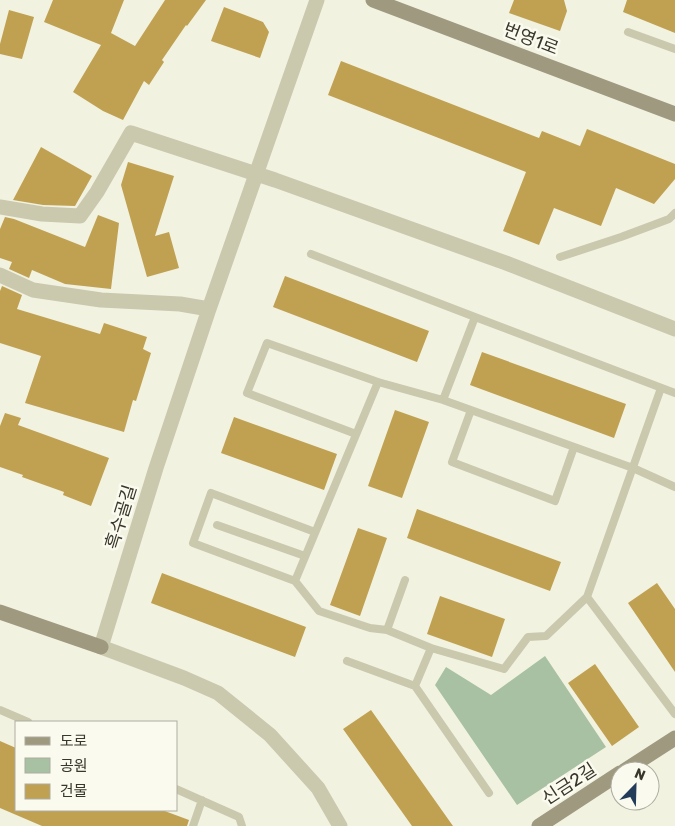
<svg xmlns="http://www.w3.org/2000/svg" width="675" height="826" viewBox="0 0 675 826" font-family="Rubik,'Noto Sans KR',sans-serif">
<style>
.green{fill:#a8c1a2}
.building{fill:#c0a152}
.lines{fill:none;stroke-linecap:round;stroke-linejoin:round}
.lane{stroke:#cac8ad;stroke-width:8}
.street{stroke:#cac8ad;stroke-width:15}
.secondary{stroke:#9e997f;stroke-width:15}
.labels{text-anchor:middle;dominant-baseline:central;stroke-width:5;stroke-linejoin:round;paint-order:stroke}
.street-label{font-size:18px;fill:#39362c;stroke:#fafaee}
</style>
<rect width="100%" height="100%" fill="#f2f2e1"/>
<path class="green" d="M545,656L606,747L517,805L435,685L446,667L491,695Z"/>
<path class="building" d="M53,0H124L111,33L135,46L165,0H206L187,26L186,25L162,60L164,62L149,85L144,81L123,120L103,111L73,92L101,45L44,22Z
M514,0H564L567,11L560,31L509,13Z
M627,0H675V33L623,12Z
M224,7L263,22L269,32L260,58L211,41Z
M9,10L34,17L22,59L0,54V44Z
M341,61L539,138L542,131L580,146L587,129L675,164V179L654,204L616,188L601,226L554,208L539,245L503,231L526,172L328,95Z
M41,147L92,176L75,206L43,205L13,200Z
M128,162L174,176L155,236L169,232L179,268L147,277L121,185Z
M98,215L119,223L111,289L65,284L32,270L29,278L9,269L12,262L0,258V229L5,217L14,219L85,247Z
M285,276L429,331L417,362L273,307Z
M2,286L22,295L17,309L100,334L104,323L147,337L143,349L151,353L136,401L133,400L124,432L25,403L41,356L0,343V291Z
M482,352L626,404L614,438L470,385Z
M395,410L429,422L402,498L368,486Z
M5,413L21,418L18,425L109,458L91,506L63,495L64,492L22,477L23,475L0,467V426Z
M234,417L337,454L324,490L221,453Z
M417,509L561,562L550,591L407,538Z
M358,528L387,538L360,616L330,605Z
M162,573L306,627L295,657L151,603Z
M657,583L675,609V672L628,603Z
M440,596L505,619L492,657L427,634Z
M595,664L639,727L612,746L568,683Z
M371,710L453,826H412L343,729Z
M0,741L16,748V810H162L189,820L187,826H42L0,808Z"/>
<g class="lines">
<path class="lane" d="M628,32L675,49
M311,254L475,317L443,400
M560,257L621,237L669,219L675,213
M475,317L675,393
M471,410L452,462L555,501L574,447
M356,434L247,393L267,343L378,382L443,400L633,468L675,487
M217,525L305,556
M315,532L211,493L193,543L295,581L319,611L370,628L387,630L431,648L504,669L528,637L546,636L587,597L661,388
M295,581L378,382
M587,597L675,714
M387,630L405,580
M347,661L415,686L431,648
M415,686L489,793
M0,710L28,722
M176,789L239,817L242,826
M193,826L202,800"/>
<path class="street" d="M0,207L42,214L80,216L97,192L131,133L275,180L506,263L675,329
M0,275L33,290L101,300L180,304L209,309L156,468L101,647L184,678L218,693L270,735L318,788L340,826
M209,309L317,0"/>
<path class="secondary" d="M373,0L675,114
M0,612L101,647
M624,771L675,738
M539,826L620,773"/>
</g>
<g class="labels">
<g class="street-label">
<text transform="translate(531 39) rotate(21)">번영1로</text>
<text transform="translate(121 517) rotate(-73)">흑수골길</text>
<text transform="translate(569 784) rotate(-33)">신금2길</text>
</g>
</g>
<rect x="15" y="721" width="162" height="90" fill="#fafaee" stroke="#adaca0"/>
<rect x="25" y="737" width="25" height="8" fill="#9e997f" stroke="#adaca0"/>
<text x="60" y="746" font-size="15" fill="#39362c">도로</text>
<rect x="25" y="758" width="25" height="15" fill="#a8c1a2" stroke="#adaca0"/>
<text x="60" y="771" font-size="15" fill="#39362c">공원</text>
<rect x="25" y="784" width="25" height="15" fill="#c0a152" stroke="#adaca0"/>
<text x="60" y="796" font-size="15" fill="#39362c">건물</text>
<g transform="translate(635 786) rotate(23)"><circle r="24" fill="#fafaee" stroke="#adaca0"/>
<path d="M0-4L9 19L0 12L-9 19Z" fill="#233c59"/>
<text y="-8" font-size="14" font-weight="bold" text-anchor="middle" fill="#39362c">N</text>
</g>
</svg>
